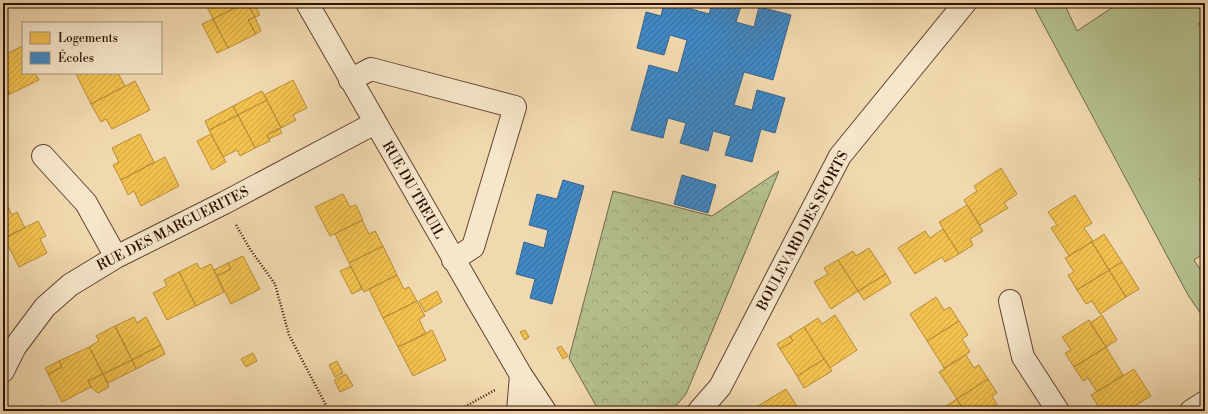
<svg xmlns="http://www.w3.org/2000/svg" width="1208" height="414" viewBox="0 0 1208 414" font-family="'Libre Bodoni',serif">
<style>
.grass{fill:#b5c08f;stroke:#72684a}
.park{fill:url(#park-crowns);stroke:#72684a}
.homes{fill:url(#homes-hatch);stroke:#b88c38}
.schools{fill:url(#schools-hatch);stroke:#3a648b}
.lines{fill:none;stroke-linecap:round;stroke-linejoin:round}
.minor-casing{stroke:#604330;stroke-width:24}
.path{stroke:#2f1105;stroke-width:2.5;stroke-dasharray:1 2;stroke-linecap:butt}
.minor{stroke:#f6e6cb;stroke-width:22}
.labels{text-anchor:middle;dominant-baseline:central;stroke-width:4;stroke-linejoin:round;paint-order:stroke}
.street-label{font-size:14px;fill:#2f1105;stroke:#f6e6cb}
</style>
<defs>
<pattern id="park-crowns" width="20" height="18" patternUnits="userSpaceOnUse"><rect width="20" height="18" fill="#b5c08f"/><path d="M2 6a3 3 0 1 1 6 0M12 15a3 3 0 1 1 6 0" fill="none" stroke="#9ca47a"/></pattern>
<pattern id="homes-hatch" width="6" height="6" patternUnits="userSpaceOnUse"><rect width="6" height="6" fill="#f2c14e"/><path d="M-1 1l2-2M0 6l6-6M5 7l2-2" fill="none" stroke="#d0a543"/></pattern>
<pattern id="schools-hatch" width="6" height="6" patternUnits="userSpaceOnUse"><rect width="6" height="6" fill="#3f88c5"/><path d="M-1 1l2-2M0 6l6-6M5 7l2-2" fill="none" stroke="#356e9e"/></pattern>
</defs>
<rect width="100%" height="100%" fill="#f1d9af"/>
<filter id="stains"><feTurbulence type="fractalNoise" baseFrequency=".005" numOctaves="4"/><feColorMatrix values="0 0 0 0 .2 0 0 0 0 .09 0 0 0 0 .02 0 0 0 .5 -.17"/></filter>
<radialGradient id="worn" r=".72"><stop offset=".6" stop-color="#630" stop-opacity="0"/><stop offset="1" stop-color="#630" stop-opacity=".3"/></radialGradient>
<path class="grass" d="M1032,3H1064L1077,31L1119,3H1197L1205,16V20L1198,24L1205,34V99L1201,102L1205,109V175L1199,179L1205,188V253L1194,260L1205,277V320L1188,295Z"/>
<path class="park" d="M779,171L686,394L674,408L669,411H599L569,358L613,191L712,216Z"/>
<path class="homes" d="M205,3H245L213,19Z
M245,3H247L255,17L248,20L256,34L228,48L213,19Z
M247,3H254L260,15L255,17Z
M255,17L261,31L256,34L248,20Z
M213,19L228,48L217,53L202,24Z
M22,46L23,49V73H35L39,80L10,94L3,81V56Z
M79,73H118L125,86L91,104L76,74Z
M293,80L307,108L293,115L296,120L281,128L264,95Z
M3,81L10,94L3,98Z
M135,81L150,110L112,129L106,119L101,122L91,104Z
M262,91L267,100L238,115L233,106Z
M267,100L281,128L267,135L270,141L255,148L238,115Z
M233,106L238,115L209,130L205,121Z
M238,115L255,148L240,156L237,150L223,157L209,130Z
M279,128L282,133L269,139L267,135Z
M140,134L154,162L121,180L113,165L119,162L112,148Z
M211,134L226,162L212,170L197,141Z
M165,157L179,186L141,206L134,191L128,195L121,180Z
M1001,168L1017,194L1004,203L1008,208L980,225L964,200L977,191L974,186Z
M343,194L350,207L356,205L363,220L330,236L315,207Z
M1075,195L1092,223L1084,228L1093,241L1069,256L1051,228L1057,225L1048,212Z
M5,201L12,215L17,212L25,228L3,239V202Z
M967,205L983,231L970,239L973,245L959,254L939,222Z
M362,220L369,234L375,231L383,246L349,263L335,234Z
M38,221L46,236L40,239L47,253L19,267L4,238Z
M943,229L959,254L945,262L942,257L915,274L898,248L925,231L930,238Z
M1104,234L1122,262L1109,270L1092,242Z
M1092,242L1109,270L1077,290L1068,275L1074,272L1065,258Z
M383,246L397,275L364,292L349,263Z
M869,248L886,274L858,291L838,260L853,251L856,256Z
M243,256L260,289L231,304L217,276L231,269L228,263Z
M838,260L858,291L831,309L814,282L828,274L824,268Z
M1122,262L1139,289L1126,297L1109,270Z
M197,263L200,269L211,264L224,292L196,306L179,272Z
M228,263L231,269L217,276L214,270Z
M351,266L362,289L352,294L340,271Z
M1109,270L1126,297L1100,314L1092,301L1086,304L1077,290Z
M179,272L196,306L167,320L153,293L167,286L164,280Z
M886,274L891,283L864,300L858,291Z
M397,275L404,289L409,287L417,301L383,318L369,289Z
M437,291L442,302L425,312L419,301Z
M936,297L944,310L950,307L959,321L927,341L910,314Z
M417,301L425,316L419,319L426,334L398,347L383,318Z
M835,315L857,350L830,368L804,327L818,318L822,324Z
M1102,315L1117,340L1106,347L1090,323Z
M134,317L137,323L146,317L161,345L132,360L115,326Z
M1089,320L1106,347L1074,367L1065,353L1071,350L1062,337Z
M959,321L968,335L962,339L970,352L944,368L927,341Z
M115,326L132,360L103,374L89,347L99,341L96,336Z
M804,327L824,359L797,376L780,349L793,341L790,336Z
M432,330L446,360L413,376L398,347Z
M525,330L529,337L525,340L520,332Z
M790,336L793,341L780,349L777,344Z
M161,345L165,354L136,369L132,360Z
M561,346L568,356L563,359L557,348Z
M89,347L103,374L88,381L91,387L62,402L48,374L62,367L59,361Z
M1106,347L1123,375L1097,392L1088,378L1083,381L1074,367Z
M253,353L257,361L246,367L241,359Z
M966,355L974,368L979,365L988,379L957,399L939,372Z
M824,359L832,371L804,388L797,376Z
M132,360L136,369L108,383L103,374Z
M59,361L62,367L48,374L45,368Z
M337,361L343,373L335,377L329,365Z
M1134,369L1151,396L1127,411H1109L1106,406L1100,409L1091,395Z
M103,374L109,387L98,393L91,387L88,381Z
M346,374L353,386L340,392L334,380Z
M988,379L997,393L992,396L1000,410L999,411H964L957,399Z
M786,389L800,411H761L758,406Z
M957,399L964,411H943L941,409Z
M43,405L46,411H31Z"/>
<path class="schools" d="M664,3H693L691,9L709,14L712,3H742L736,22L754,27L759,7L791,15L773,80L744,72L734,105L752,110L757,90L785,98L775,133L761,129L752,162L725,155L731,136L713,131L708,151L680,143L686,123L668,118L663,138L631,130L649,65L678,73L687,40L670,35L664,55L637,48L646,12L661,16Z
M682,175L716,185L708,213L674,204Z
M563,180L584,186L552,304L530,298L535,279L516,274L524,242L544,248L548,230L529,225L537,194L557,199Z"/>
<g class="lines">
<g class="minor-casing">
<path id="minor" d="M307,3L475,296L521,375L545,411
M350,80L371,69L515,107L473,247L453,260
M43,156L86,203L116,257
M1010,301L1023,357L1058,411
M3,371L15,347L45,307L70,285L116,257L224,203L375,123
M518,411L521,375
M699,411L720,387L840,156L965,3
M1191,411L1205,402"/>
</g>
<path class="path" d="M236,225L250,249L275,284L289,335L329,411
M457,411L495,390"/>
<use href="#minor" class="minor"/>
</g>
<g class="labels">
<g class="street-label">
<text transform="translate(413 190) rotate(60)">RUE DU TREUIL</text>
<text transform="translate(173 229) rotate(-27)">RUE DES MARGUERITES</text>
<text transform="translate(803 231) rotate(-62)">BOULEVARD DES SPORTS</text>
</g>
</g>
<rect width="1208" height="414" fill="none" stroke="#f1d9af" stroke-width="16"/>
<rect x="4" y="4" width="1200" height="406" fill="none" stroke="#2f1105" stroke-width="2"/>
<rect x="8" y="8" width="1192" height="398" fill="none" stroke="#2f1105"/>
<rect x="22" y="22" width="140" height="52" fill="#f6e6cb" stroke="#a6917c"/>
<rect x="30" y="32" width="20" height="12" fill="#f2c14e" stroke="#a6917c"/>
<text x="58" y="42" font-size="12" fill="#2f1105">Logements</text>
<rect x="30" y="52" width="20" height="12" fill="#3f88c5" stroke="#a6917c"/>
<text x="58" y="62" font-size="12" fill="#2f1105">Écoles</text>
<rect width="100%" height="100%" filter="url(#stains)"/>
<rect width="100%" height="100%" fill="url(#worn)"/>
</svg>
